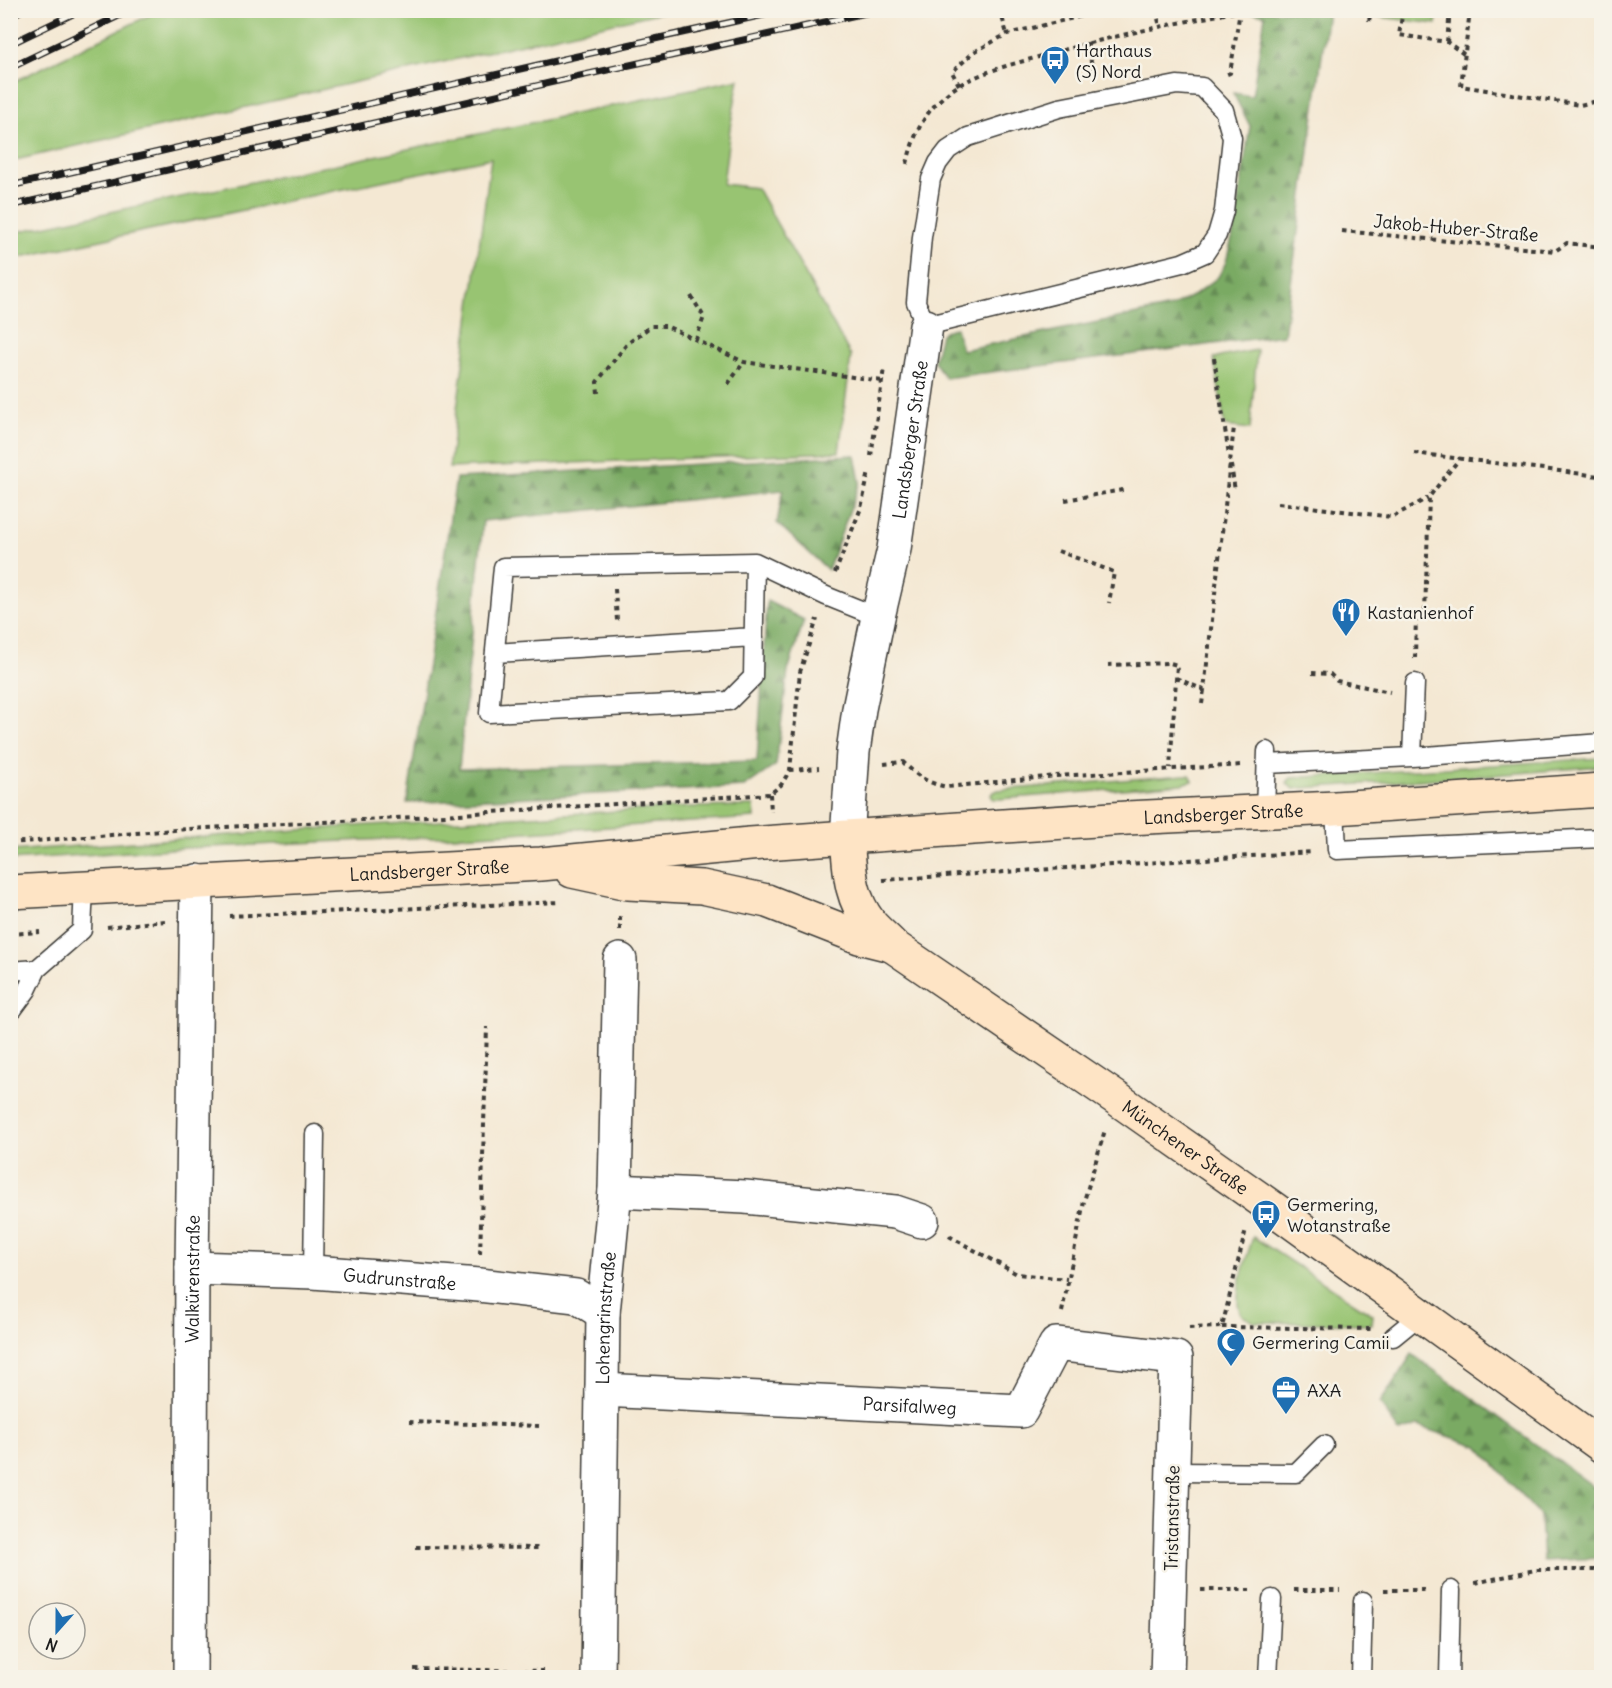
<svg xmlns="http://www.w3.org/2000/svg" width="1612" height="1688" viewBox="0 0 1612 1688" font-family="Delius,sans-serif">
<style>
.green{fill:#98c472;stroke:#5a7047;stroke-width:1.5}
.forest{fill:url(#forest-firs);stroke:#4b6340;stroke-width:1.5}
.lines{fill:none;stroke-linecap:round;stroke-linejoin:round}
.lane-casing{stroke:#3c3b37;stroke-width:21}
.street-casing{stroke:#3c3b37;stroke-width:36}
.secondary-casing{stroke:#3c3b37;stroke-width:36}
.path{stroke:#3c3b37;stroke-width:4;stroke-dasharray:4.5 4.5;stroke-linecap:butt}
.lane{stroke:#fff;stroke-width:18}
.street{stroke:#fff;stroke-width:33}
.secondary{stroke:#fee4c5;stroke-width:33}
.rail-casing{stroke:#1c1c1c;stroke-width:7}
.rail{stroke:#f7f3e8;stroke-width:4.5;stroke-dasharray:14;stroke-linecap:butt}
.labels{text-anchor:middle;dominant-baseline:central;stroke-width:5;stroke-linejoin:round;paint-order:stroke}
.poi-label{font-size:18px;fill:#1c1c1c;stroke:#f7f3e8;text-anchor:start}
.street-label{font-size:18px;fill:#1c1c1c;stroke:#f7f3e8}
</style>
<defs>
<pattern id="forest-firs" width="22" height="20" patternUnits="userSpaceOnUse" patternTransform="scale(1.5)"><rect width="22" height="20" fill="#7aaa64"/><path d="M5 1l3.5 6h-7zM16 11l3.5 6h-7z" fill="#638a52"/></pattern>
</defs>
<rect width="100%" height="100%" fill="#f7f3e8"/>
<filter id="ink" filterUnits="userSpaceOnUse"><feTurbulence type="fractalNoise" baseFrequency=".0167" numOctaves="2"/><feDisplacementMap in="SourceGraphic" scale="12" xChannelSelector="R" yChannelSelector="G"/><feConvolveMatrix kernelMatrix="1 2 1 2 8 2 1 2 1" color-interpolation-filters="sRGB"/></filter>
<filter id="wash" filterUnits="userSpaceOnUse"><feTurbulence type="fractalNoise" baseFrequency=".008" numOctaves="4" result="noise"/><feDisplacementMap in="SourceGraphic" scale="24" xChannelSelector="R" yChannelSelector="G"/><feGaussianBlur stdDeviation="1.35" result="paint"/><feColorMatrix in="noise" values="0 0 0 0 0 0 0 0 0 0 0 0 0 0 0 0 0 1.4 0 .05"/><feComposite in="paint" operator="in"/></filter>
<g filter="url(#wash)">
<rect width="100%" height="100%" fill="#f4e8d3"/>
<path class="green" d="M160,10H667V11L11,161V83Z
M1371,11V10L1438,11L1436,24L1371,16Z
M739,79L730,128L723,184L757,188L851,356L839,452L449,468L491,158L11,259V233Z
M1257,350L1250,429L1225,426L1214,358Z
M1601,758V766L1494,775L1302,788L1294,789L1287,784L1288,781L1291,778Z
M1184,775H1190L1192,778V781L1183,784L1000,799H993L991,795L992,793L998,790Z
M754,806L755,818L478,835L187,848L11,860V851L353,826L691,807Z
M1253,1237L1373,1315L1372,1324L1254,1322C1251,1320 1245,1318 1242,1315C1230,1300 1248,1254 1253,1237Z"/>
<path class="forest" d="M1244,11H1328L1284,335L945,378L934,361L941,334L950,329L956,328L962,350L1171,307L1196,294L1218,277L1226,262L1233,234L1250,126L1233,93L1252,96L1265,15Z
M855,455L860,482L828,570L777,523L783,490L483,521L459,769L757,761L767,601L804,620L788,671L776,765L744,787L407,803L456,478Z
M1412,1354L1601,1492V1558L1543,1561L1540,1516L1478,1446L1418,1426L1399,1432L1380,1403Z"/>
</g>
<g filter="url(#ink)">
<g class="lines">
<g class="lane-casing">
<path id="lane" d="M1177,85L1202,87L1224,110L1232,138L1224,211L1217,235L1205,253L1182,263L926,326L916,302L922,237L931,179L938,163L948,150L968,137L1059,108Z
M755,562L753,677L729,701L489,713L503,567L755,562L826,596L878,617
M495,653L754,637
M1412,757L1415,683
M1266,764L1412,757L1602,743
M1335,808L1337,850L1602,838
M1265,811L1267,751
M10,971L37,969
M10,1013L27,990L37,969L82,930L84,888
M313,1272L315,1134
M1393,1337L1420,1315
M1172,1472L1296,1473L1324,1445
M1268,1678L1272,1599
M1361,1678L1363,1601
M1449,1678L1451,1590"/>
</g>
<g class="street-casing">
<g id="street">
<path id="s1" d="M847,838L853,752L859,709L878,617L894,549L926,326"/>
<path d="M615,1191L745,1197L895,1212L922,1221"/>
<path id="s2" d="M192,1268L313,1272L479,1285L576,1296L603,1313"/>
<path id="s3" d="M602,1390L1021,1411L1056,1344L1176,1358L1167,1678"/>
<path id="s4" d="M190,1678L192,1268L197,881"/>
<path id="s5" d="M598,1678L603,1313L615,1191L620,960"/>
</g>
</g>
<g class="secondary-casing">
<g id="secondary">
<path id="s6" d="M847,838C850,870 849,896 870,923C876,931 886,938 893,946L1116,1098L1274,1209L1602,1446"/>
<path d="M572,871L628,883L702,887L767,901L859,937L891,945"/>
<path id="s7" d="M10,892L541,864L750,844L973,828L1127,818L1335,808L1602,790"/>
</g>
</g>
<path class="path" d="M1000,10L1007,34
M1156,10L1160,27
M1403,10L1399,35L1447,42L1465,55
M1470,10L1461,86L1580,105L1602,100
M1369,21L1371,10
M1087,42L1094,76
M1447,42L1450,10
M959,85L952,72L974,52L1007,34L1107,10
M907,164C913,137 922,116 943,97C966,76 1005,66 1035,58C1102,38 1171,24 1240,11L1230,73L1225,75
M1342,231L1555,251L1567,243L1602,247
M691,296L704,317L696,339
M1214,358L1229,455
M728,384L744,362
M598,393L597,382L627,344L651,326H666L744,362L882,381
M1414,453L1599,476
M871,456L884,368
M1231,465L1235,491
M1065,500L1123,490
M1278,503L1392,517L1428,498
M1058,551L1114,572L1109,603
M835,573L861,508L869,472
M615,589L617,621
M1415,658L1416,614L1425,612L1429,497L1460,458
M1108,665L1170,663L1177,665L1170,768
M1312,673L1330,674L1337,681L1390,692
M1176,678L1204,690L1234,427
M1202,704L1204,690
M884,764L903,762C918,777 927,783 947,787L1056,776L1242,765
M790,770L819,768
M770,794L771,812
M10,843L187,829L382,819L770,794L781,785L790,770L800,672L817,619
M883,880L1312,852
M229,916L561,902
M107,927L165,921
M620,930V913
M10,934L40,932
M949,1236L1017,1274L1067,1279
M480,1254L487,1027
M1062,1312L1084,1201L1105,1130
M1222,1327L1371,1329
M1189,1328L1222,1327L1246,1229
M409,1422L539,1426
M416,1547L542,1548
M1475,1583L1535,1570H1602
M1201,1590H1250
M1294,1590H1340
M1384,1590H1427
M1599,1620H1602
M414,1669L544,1671"/>
<use href="#lane" class="lane"/>
<use href="#street" class="street"/>
<use href="#secondary" class="secondary"/>
<g class="rail-casing">
<path id="rail" d="M10,16L22,10
M10,44L81,10
M10,68L131,10
M10,186L564,59L786,10
M10,206L571,78L879,10"/>
</g>
<use href="#rail" class="rail"/>
</g>
</g>
<defs>
<g id="bus-pin" transform="scale(1.5)"><path d="M0 17L-7.5 6A9.5 9.5 0 1 1 7.5 6Z" fill="#1f6fb2" stroke="#f7f3e8"/><path d="M-5-6H5V4H4V6H2V4H-2V6H-4V4H-5ZM-3.5-4V0h7V-4ZM-3.5 1.2v1.5H-2V1.2ZM2 1.2v1.5H3.5V1.2Z" fill="#fff"/></g>
<g id="restaurant-pin" transform="scale(1.5)"><path d="M0 17L-7.5 6A9.5 9.5 0 1 1 7.5 6Z" fill="#1f6fb2" stroke="#f7f3e8"/><path d="M-5-6h1v4h1v-4h1v4h1v-4h1v5L-1.5 .5V6h-2V.5L-5-1ZM5-6V6H3V1.5H1.5Q1.5-4 5-6Z" fill="#fff"/></g>
<g id="mosque-pin" transform="scale(1.5)"><path d="M0 17L-7.5 6A9.5 9.5 0 1 1 7.5 6Z" fill="#1f6fb2" stroke="#f7f3e8"/><path d="M3.5-4.9A6 6 0 1 0 3.5 4.9A5 5 0 1 1 3.5-4.9Z" fill="#fff"/></g>
<g id="office-pin" transform="scale(1.5)"><path d="M0 17L-7.5 6A9.5 9.5 0 1 1 7.5 6Z" fill="#1f6fb2" stroke="#f7f3e8"/><path d="M-6-3h4V-5.5h4V-3h4V5H-6ZM-1-4.5V-3h2v-1.5ZM-6 0V1H6V0Z" fill="#fff"/></g>
</defs>
<g fill-rule="evenodd">
<use href="#bus-pin" x="1055" y="60"/>
<use href="#restaurant-pin" x="1346" y="612"/>
<use href="#bus-pin" x="1266" y="1214"/>
<use href="#mosque-pin" x="1231" y="1342"/>
<use href="#office-pin" x="1286" y="1390"/>
</g>
<g class="labels">
<g class="poi-label">
<text x="1076" y="50">Harthaus<tspan x="1076" dy="21">(S) Nord</tspan></text>
<text x="1367" y="612">Kastanienhof</text>
<text x="1287" y="1204">Germering,<tspan x="1287" dy="21">Wotanstraße</tspan></text>
<text x="1252" y="1342">Germering Camii</text>
<text x="1307" y="1390">AXA</text>
</g>
<g class="street-label">
<text transform="translate(1456 228) rotate(5)">Jakob-Huber-Straße</text>
<text stroke="none"><textPath href="#s1" startOffset="404">Landsberger Straße</textPath></text>
<text stroke="none"><textPath href="#s7" startOffset="1216">Landsberger Straße</textPath></text>
<text stroke="none"><textPath href="#s7" startOffset="420">Landsberger Straße</textPath></text>
<text stroke="none"><textPath href="#s6" startOffset="477">Münchener Straße</textPath></text>
<text stroke="none"><textPath href="#s4" startOffset="399">Walkürenstraße</textPath></text>
<text stroke="none"><textPath href="#s2" startOffset="208">Gudrunstraße</textPath></text>
<text stroke="none"><textPath href="#s5" startOffset="360">Lohengrinstraße</textPath></text>
<text stroke="none"><textPath href="#s3" startOffset="308">Parsifalweg</textPath></text>
<text transform="translate(1172 1518) rotate(-89)">Tristanstraße</text>
</g>
</g>
<rect width="1612" height="1688" fill="none" stroke="#f7f3e8" stroke-width="36"/>
<g transform="translate(57 1631) rotate(201)"><circle r="28" fill="#f7f3e8" stroke="#9f9d96" stroke-width="1.5"/>
<path d="M0-4.5L10 22L0 15L-10 22Z" fill="#1f6fb2"/>
<text y="-9" font-size="16" font-weight="bold" text-anchor="middle" fill="#1c1c1c">N</text>
</g>
</svg>
